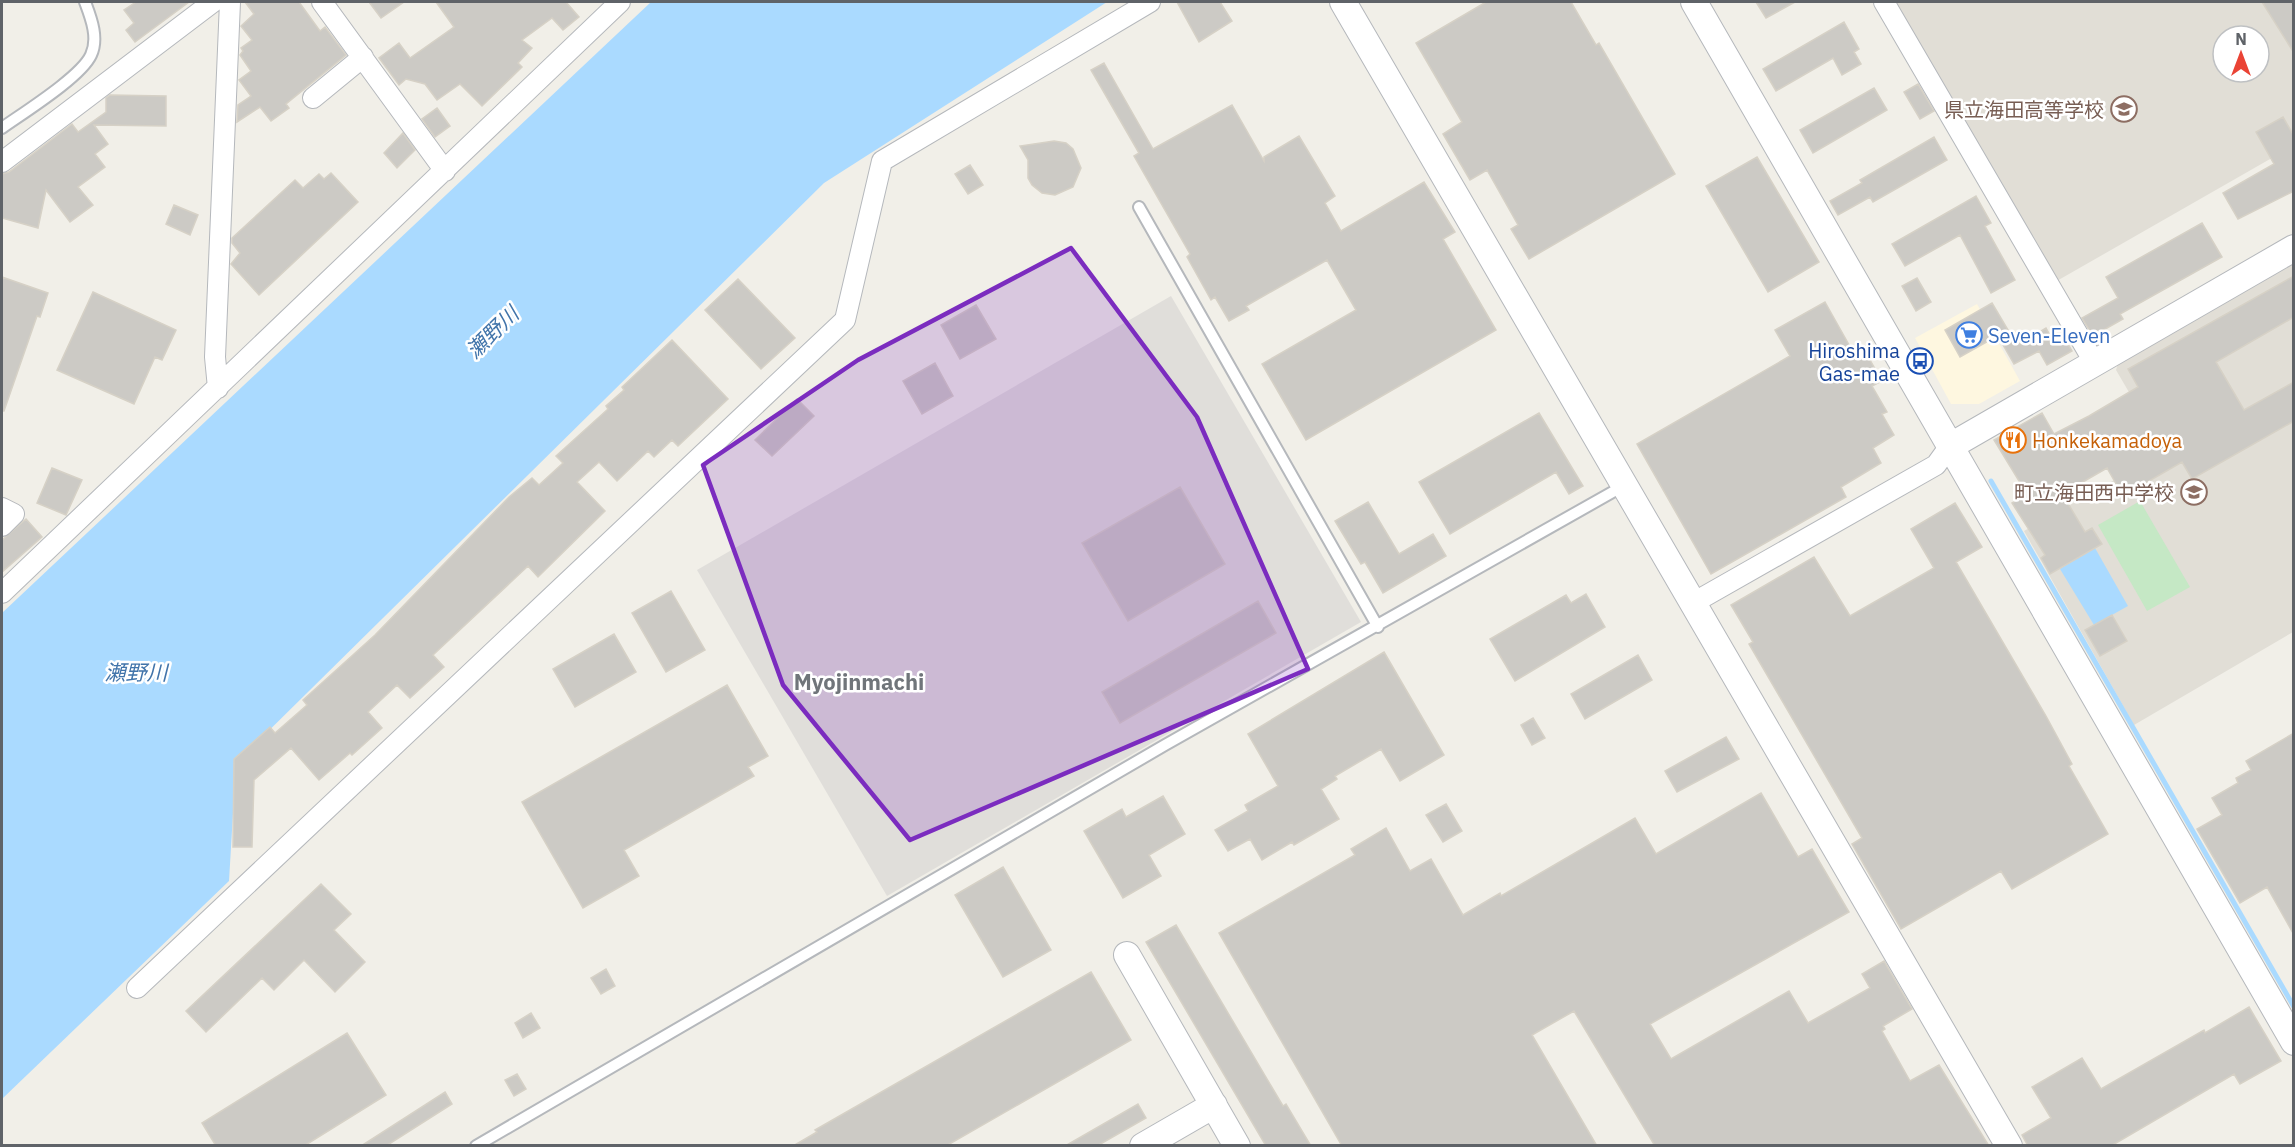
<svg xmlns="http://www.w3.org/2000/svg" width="2295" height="1147" viewBox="0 0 2295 1147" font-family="'IBM Plex Sans','Noto Sans JP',sans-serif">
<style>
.commercial{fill:#fef7e0}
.industrial{fill:#e0deda}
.education{fill:#e1ded6;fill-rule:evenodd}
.green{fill:#c5e8c5}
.water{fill:#aadaff}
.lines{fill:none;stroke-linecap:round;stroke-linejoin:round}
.stream{stroke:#aadaff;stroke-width:5}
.building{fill:#cccac5;stroke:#d6d1c6;stroke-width:1.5}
.service-casing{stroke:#b5b8bc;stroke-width:14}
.minor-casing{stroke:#b5b8bc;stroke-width:22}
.tertiary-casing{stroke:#b5b8bc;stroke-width:28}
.service{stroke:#fff;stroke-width:10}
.minor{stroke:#fff;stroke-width:20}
.tertiary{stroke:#fff;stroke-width:26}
.marked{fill:#7b2cbf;fill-opacity:0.2;stroke:#7b2cbf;stroke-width:4.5;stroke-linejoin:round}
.labels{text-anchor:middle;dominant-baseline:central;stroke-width:5;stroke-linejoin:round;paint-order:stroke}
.education-label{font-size:20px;fill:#785e54;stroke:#fff;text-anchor:end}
.shop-label{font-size:20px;fill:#366cbe;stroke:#fff;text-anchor:start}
.transit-label{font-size:20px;fill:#164399;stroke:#fff;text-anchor:end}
.food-label{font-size:20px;fill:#c56008;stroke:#fff;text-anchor:start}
.water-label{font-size:21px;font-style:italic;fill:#4174aa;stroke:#fff}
.quarter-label{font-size:22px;font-weight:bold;fill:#70757a;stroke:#fff}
</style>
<rect width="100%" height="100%" fill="#f1efe8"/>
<path class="commercial" d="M1977,304L2020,381L1979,404H1951L1915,338Z"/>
<path class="industrial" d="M1171,296L1361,622L887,896L697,570Z"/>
<path class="education" d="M1892,2H2293V146L2055,282ZM2223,36H2259V72H2223Z
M2293,263V632L2134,725L2024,531L2164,452L2116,370L2118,364Z"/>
<path class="green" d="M2140,501L2190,587L2147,611L2098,525Z"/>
<path class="water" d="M651,2H1107L824,183L236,763L229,881L2,1099V613Z
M2095,548L2128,606L2094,625L2060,569Z"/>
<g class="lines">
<path class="stream" d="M1991,481L2294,1007"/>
</g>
<path class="building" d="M136,2H189L135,42L126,30L134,23L124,10Z
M245,2H299L320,31L325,27L346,55L286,104L289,108L271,121L260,107L237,122L238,105L251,96L239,80L251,71L240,55L243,51L241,48L252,40L241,26L254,14Z
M369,2H404L381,18Z
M436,2H566L579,17L563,30L552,18L522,40L532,48L518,63L522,67L482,106L460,84L437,100L425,84L406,79L399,85L379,58L399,43L410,58L454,27Z
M1177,2H1220L1232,21L1199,42Z
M1486,2H1571L1596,45L1599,43L1675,174L1529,259L1511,229L1518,225L1487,170L1470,180L1443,134L1462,122L1416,43Z
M1756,2H1795L1766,18Z
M2262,2H2294V53Z
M1844,22L1859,49L1854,52L1861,64L1842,75L1833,58L1776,91L1763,69Z
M1104,63L1153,149L1232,105L1264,161V157L1299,136L1335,196L1325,203L1341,231L1424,182L1455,232L1443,239L1496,330L1306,440L1262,364L1356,310L1327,260L1246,306L1249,310L1229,321L1215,297L1211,300L1187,257L1190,254L1134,156L1139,153L1091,70Z
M1918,84L1934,111L1920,119L1904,92Z
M1874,88L1887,110L1813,153L1800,130Z
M110,95L166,96V126L94,125L108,144L95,154L105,167L78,187L93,205L70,222L46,190L38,228L2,218V174L9,172L72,124L78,132L106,112V98Z
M437,108L450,126L435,137L422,119Z
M2283,117L2294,136V191L2238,219L2223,193L2274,164L2256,132Z
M403,133L415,150L397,168L384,153Z
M1934,137L1947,160L1873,202L1870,197L1838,215L1830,201L1862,183L1860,180Z
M1054,141L1066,143L1073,149L1081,168L1073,187L1055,195L1042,193L1032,185L1028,178V160L1020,146Z
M1757,157L1819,262L1768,292L1706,186Z
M970,165L983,185L968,194L955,174Z
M331,173L358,202L259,295L231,264L240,253L232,243V238L295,180L303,188L319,174L324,179Z
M1976,196L1991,223L1985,226L2015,280L1991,293L1960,235L1905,266L1892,244Z
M174,205L198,215L190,235L166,224Z
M2202,223L2222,257L2120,314L2123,319L2093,336L2082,318L2118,298L2106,277Z
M2294,276V317L2216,362L2244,410L2294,382V421L2192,479L2182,462L2123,496L2107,468L2081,483L2063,495L2085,532L2092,528L2102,544L2050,574L2041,558L2045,555L2012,503L2027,494L1994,440L2042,413L2054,434L2089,416L2138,387L2128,369Z
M2,277L48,293L40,317L37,316L4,411H2Z
M1917,278L1931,302L1916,311L1902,286Z
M738,279L795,338L761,369L705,310Z
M93,292L176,330L162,360L155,357L134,404L57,370Z
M1825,302L1857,359L1866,353L1882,381L1872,386L1887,412L1882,414L1894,435L1873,448L1881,463L1841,487L1846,497L1711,574L1637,444L1790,356L1775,330Z
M1992,303L2008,330L1960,357L1945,330Z
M976,305L996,339L960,359L941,325Z
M2046,328L2055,344L2065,339L2072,351L2047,365L2039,351L2014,364L2002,343L2015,336L2019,344Z
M672,340L728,399L678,446L672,440L654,457L648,451L617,481L599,462L577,482L605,511L538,577L528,566L433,655L444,667L410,698L397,685L368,712L382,728L352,755L350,753L319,780L291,748L254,780L252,847H233L234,759L270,727L275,733L307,705L303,700L375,635L509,497L532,478L539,485L563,463L556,456L608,409L606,406L624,390L622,387Z
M935,363L953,396L922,414L903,381Z
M797,399L814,416L772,456L755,440Z
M1539,413L1583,486L1569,494L1556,472L1450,534L1419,482Z
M52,468L82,480L66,515L37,503Z
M1180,487L1225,564L1128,621L1082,543Z
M1368,502L1399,554L1433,534L1446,556L1383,593L1365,562L1361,564L1335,521Z
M1955,503L1982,547L1956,562L2046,716L2072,764L2069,766L2108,834L2012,889L2001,871L1901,929L1852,844L1862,838L1749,644L1753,642L1731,605L1814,557L1850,616L1934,568L1911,529Z
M26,519L42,537L2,572V540Z
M671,591L705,650L666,672L632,613Z
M1586,594L1605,627L1515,681L1490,639L1566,595L1571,603Z
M1258,601L1276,633L1120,723L1102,692Z
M2112,615L2127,641L2100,656L2085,630Z
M614,634L636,672L575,707L553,669Z
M1384,652L1444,755L1400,781L1381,749L1335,776L1337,779L1321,789L1339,819L1294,845L1292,842L1262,860L1250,839L1228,851L1215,830L1248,811L1245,805L1278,786L1248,734Z
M1638,655L1652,680L1585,719L1571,694Z
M727,685L768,756L748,767L754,776L624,850L639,876L583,908L522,802Z
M1533,718L1545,738L1532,745L1521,725Z
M2294,733V935L2267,887L2240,903L2197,829L2222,815L2212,798L2238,783L2236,778L2251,770L2246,761Z
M1726,737L1739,759L1677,792L1665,771Z
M1761,793L1798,857L1812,849L1849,912L1650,1024L1671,1059L1789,991L1808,1023L1870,988L1862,974L1884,961L1912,1009L1883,1026L1885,1029L1882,1031L1910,1081L1939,1065L1989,1146H1655L1574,1011L1532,1035L1597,1146H1342L1219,933L1355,855L1351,849L1386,828L1410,871L1431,859L1463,915L1500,893L1501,896L1635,818L1656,854Z
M1163,796L1185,834L1149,855L1161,876L1123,898L1084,831L1122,809L1126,817Z
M1446,804L1462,831L1443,842L1426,815Z
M1003,867L1051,950L1003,977L955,895Z
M321,884L351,914L334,930L365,962L335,992L304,960L274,990L262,978L206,1032L186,1011Z
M1176,925L1283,1106L1286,1104L1311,1146H1266L1146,942Z
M606,969L615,986L601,994L591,978Z
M1091,972L1131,1040L946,1146H793L817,1132L815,1130Z
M2249,1007L2281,1061L2240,1084L2234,1074L2111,1146H2028L2022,1135L2051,1118L2032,1087L2082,1058L2101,1089L2204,1030L2205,1033Z
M531,1013L540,1028L523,1038L515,1023Z
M347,1033L386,1095L304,1146H216L202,1123Z
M517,1074L526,1089L514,1096L505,1080Z
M445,1092L452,1104L386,1146H361Z
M1138,1104L1146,1118L1097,1146H1065Z"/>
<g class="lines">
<g class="service-casing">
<path id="service" d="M2,128C23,113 81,77 91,55C99,38 91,18 85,2
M1139,207L1378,627
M476,1146L1165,745L1625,485"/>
</g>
<g class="minor-casing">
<path id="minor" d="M322,2L445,171
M1884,2L2094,362
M313,98L363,57
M2,162L213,2
M218,388L215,357L230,2
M2,508L14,514L2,526
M2,593L620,2
M1693,603L1936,465L1949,447
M137,988L845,320L882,161L1150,2"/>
</g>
<g class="tertiary-casing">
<path id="tertiary" d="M1343,2L2009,1146
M1694,2L2294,1042
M1949,447L2294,248
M1127,955L1237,1146
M1143,1146L1214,1105"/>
</g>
<use href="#service" class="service"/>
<use href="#minor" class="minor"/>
<use href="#tertiary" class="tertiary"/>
</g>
<path class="marked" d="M1071,248L1197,417L1308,669L910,840L783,685L703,465L858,360Z"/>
<defs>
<g id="school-ring" transform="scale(1.35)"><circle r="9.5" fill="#fff" stroke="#8d6e63" stroke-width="1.5"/><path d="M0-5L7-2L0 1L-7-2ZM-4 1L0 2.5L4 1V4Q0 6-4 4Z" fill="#8d6e63"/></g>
<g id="supermarket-ring" transform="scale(1.35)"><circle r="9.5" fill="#fff" stroke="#3f7fe0" stroke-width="1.5"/><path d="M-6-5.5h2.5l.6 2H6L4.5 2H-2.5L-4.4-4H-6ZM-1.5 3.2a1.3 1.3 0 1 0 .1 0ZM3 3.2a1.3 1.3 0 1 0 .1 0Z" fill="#3f7fe0"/></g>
<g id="bus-ring" transform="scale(1.35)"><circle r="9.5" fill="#fff" stroke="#1a4fb4" stroke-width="1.5"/><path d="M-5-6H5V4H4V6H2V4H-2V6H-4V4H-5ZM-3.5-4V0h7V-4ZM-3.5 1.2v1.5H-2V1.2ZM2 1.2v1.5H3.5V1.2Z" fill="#1a4fb4"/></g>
<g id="restaurant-ring" transform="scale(1.35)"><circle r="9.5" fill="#fff" stroke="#e8710a" stroke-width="1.5"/><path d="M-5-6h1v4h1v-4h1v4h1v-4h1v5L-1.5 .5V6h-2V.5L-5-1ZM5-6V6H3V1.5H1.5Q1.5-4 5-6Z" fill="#e8710a"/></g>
</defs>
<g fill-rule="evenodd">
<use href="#school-ring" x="2124" y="109"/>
<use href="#supermarket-ring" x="1969" y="335"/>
<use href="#bus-ring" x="1920" y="361"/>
<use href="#restaurant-ring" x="2013" y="440"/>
<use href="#school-ring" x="2194" y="492"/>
</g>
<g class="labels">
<g class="education-label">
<text x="2104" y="109">県立海田高等学校</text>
<text x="2174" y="492">町立海田西中学校</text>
</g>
<g class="shop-label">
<text x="1988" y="335">Seven-Eleven</text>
</g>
<g class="transit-label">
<text x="1900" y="350">Hiroshima<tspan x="1900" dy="23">Gas-mae</tspan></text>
</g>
<g class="food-label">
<text x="2032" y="440">Honkekamadoya</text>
</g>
<g class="water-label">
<text transform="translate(492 332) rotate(-44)">瀬野川</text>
<text x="136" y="672">瀬野川</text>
</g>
<g class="quarter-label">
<text x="859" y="681">Myojinmachi</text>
</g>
</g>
<rect width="2295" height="1147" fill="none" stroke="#5f6368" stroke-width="6"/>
<g transform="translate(2241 54)"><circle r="28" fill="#ffffff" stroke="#bfc1c3" stroke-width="1.5"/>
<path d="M0-4.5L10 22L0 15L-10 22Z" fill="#ea4335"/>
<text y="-9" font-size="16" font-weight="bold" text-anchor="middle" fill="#5f6368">N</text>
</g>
</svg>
